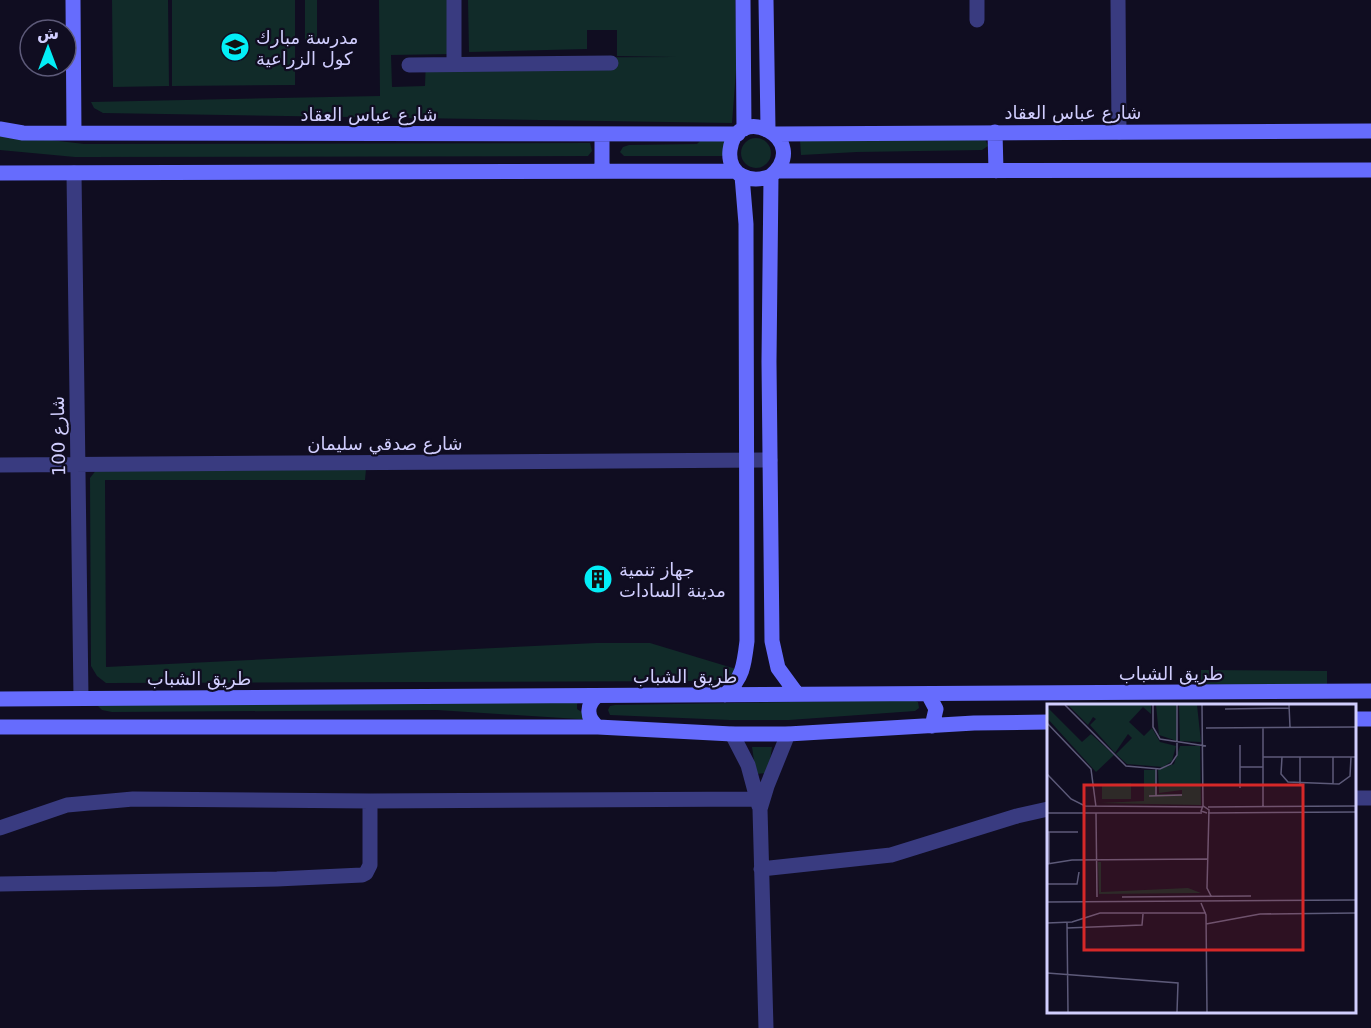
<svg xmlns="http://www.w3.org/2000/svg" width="1371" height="1028" viewBox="0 0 1371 1028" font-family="'DejaVu Sans',Vazirmatn,sans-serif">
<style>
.green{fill:#112b29}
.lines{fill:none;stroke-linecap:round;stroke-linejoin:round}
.street{stroke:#393b80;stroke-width:15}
.secondary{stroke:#666cfd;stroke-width:15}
.labels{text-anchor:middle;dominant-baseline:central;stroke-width:4.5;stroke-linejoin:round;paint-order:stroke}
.poi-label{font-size:18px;fill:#d1cefe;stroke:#100d21;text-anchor:start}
.street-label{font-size:18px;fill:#d1cefe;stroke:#100d21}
.inset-road{fill:none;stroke:#5d5a79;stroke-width:1.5}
.view{fill:#d62828;fill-opacity:0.15;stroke:#d62828;stroke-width:3}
.inset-edge{fill:none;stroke:#d1cefe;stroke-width:3}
</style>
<rect width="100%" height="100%" fill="#100d21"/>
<path class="green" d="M112,0H168L169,86L113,87Z
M172,0H295V85L172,86Z
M305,0H317V43H305Z
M379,0H453L454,54L391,55L392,87L425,86L426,58L676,57L617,56V30H587V49L469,52L468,0H735L737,58L732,123L103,113L94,108L91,102L380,96Z
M0,134L84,144L590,143L592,151L588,156L75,157L0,150Z
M741 153a15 15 0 1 1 30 0a15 15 0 1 1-30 0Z
M725,139L724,146L726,156H624L620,152L623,147L629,145L697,144L700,141Z
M985,139L988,146L982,150L857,152L801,155L800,140Z
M97,469H366L365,480H105L106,667L596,643H650L736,669L735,673L726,679L705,681L106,683L97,676L91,666L90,478Z
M1201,670L1327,671V686L1201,684Z
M580,700L577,704V709L594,720L437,710L112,712L102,710L98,706H0Z
M913,700L918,702L919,708L915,711L789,720H730L610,715L608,710L610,706L615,705Z
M752,747H772L768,773L756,774Z"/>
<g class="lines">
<path class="street" d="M454,0V64
M977,0V20
M1118,0L1119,132
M409,65L611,63
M74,173L81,698
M0,465L770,460
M732,734L748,765L759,806
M1354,798H1371
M0,828L67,805L133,799L370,801L763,799
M761,869L891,855L1017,816L1048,809
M0,884L277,879L362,875L366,873L370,865V801
M766,1028L760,809L767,786L788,734"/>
<path class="secondary" d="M73,0L74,133
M743,0L744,129
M766,0L768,129
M0,129L23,133L738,134
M995,132L996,171
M602,134V171
M775,134L1371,131
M777,171L1371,170
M0,173L736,171
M771,176C751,184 727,176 730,150C736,101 813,139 771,176L769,362L772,641L778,668L797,694
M928,694L936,709L932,726
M725,695C743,677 744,666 747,641L746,224L742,176
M597,696C586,705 586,718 598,727
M0,699L1371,691
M1354,719H1371
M0,727H598L732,734H788L974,723L1048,722"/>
</g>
<defs>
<g id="school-disc" transform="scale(1.5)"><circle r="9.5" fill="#03edf6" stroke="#100d21"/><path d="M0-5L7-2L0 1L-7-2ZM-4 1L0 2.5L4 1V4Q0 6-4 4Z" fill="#111"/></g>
<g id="building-disc" transform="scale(1.5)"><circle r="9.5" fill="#03edf6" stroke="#100d21"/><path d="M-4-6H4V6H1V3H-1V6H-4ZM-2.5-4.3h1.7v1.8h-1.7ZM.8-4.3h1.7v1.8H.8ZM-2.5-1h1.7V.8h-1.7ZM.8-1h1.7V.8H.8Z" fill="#111"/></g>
</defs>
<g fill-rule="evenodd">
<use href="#school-disc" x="235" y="47"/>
<use href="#building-disc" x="598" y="579"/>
</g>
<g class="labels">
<g class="poi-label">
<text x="256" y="37">مدرسة مبارك<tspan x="256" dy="21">كول الزراعية</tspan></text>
<text x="619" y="569">جهاز تنمية<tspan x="619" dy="21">مدينة السادات</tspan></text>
</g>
<g class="street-label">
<text x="1073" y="112">شارع عباس العقاد</text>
<text x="369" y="114">شارع عباس العقاد</text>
<text transform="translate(58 436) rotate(-91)">شارع 100</text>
<text x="385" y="443">شارع صدقي سليمان</text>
<text x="1171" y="673">طريق الشباب</text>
<text x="685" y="676">طريق الشباب</text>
<text x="199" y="678">طريق الشباب</text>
</g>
</g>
<g transform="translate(1047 704)">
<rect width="309" height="309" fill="#100d21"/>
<path d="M21,1H104V10L96,3L82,18L97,32L105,24L113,38L129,42L125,57L116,63L80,60L69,50L85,34L81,30L68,49L43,21L49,15L46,13L41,21ZM109,1H130V37L112,31ZM132,1H150L154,38L133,37ZM0,3L35,38L44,30L67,51L49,68L0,14ZM133,42H153L154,101L52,99L97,97V66H109L110,90H135V86L112,89L111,66L127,60ZM84,79V95H55V80ZM95,156L54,158V188L141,184L154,189L52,190L51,158Z" fill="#112b29"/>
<path class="inset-road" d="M18,1L79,62L113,65L124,60L130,51V1M106,1V23L113,35L159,42M155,1L156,102M242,1L243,23M178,5L242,4M0,19L44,65L49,103M159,24L309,23M216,24V102M193,41V84M216,53H309M235,53L234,70L241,78L292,80L303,72L304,53M286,53V80M193,63H216M109,65V92M0,70L24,95L38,102L155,103M253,80V53M102,92L135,91M161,103L309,102M0,109H155M49,109L50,193M160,109L154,107L156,102L162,106L160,184L164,192M161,109L309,108M0,128H31M2,128V159M0,160L25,156L160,155M0,180H30L32,168M75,193L204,192M0,198L309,196M154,199L159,211L160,308M0,219L25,218L53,209H159M20,219L21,308M159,220L213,210L309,209M20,224L95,221L96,210M0,269L131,279L130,308"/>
<path class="view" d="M37,81H256V246H37Z"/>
<rect width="309" height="309" class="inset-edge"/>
</g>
<g transform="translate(48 48)"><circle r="28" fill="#100d21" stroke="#5d5a79" stroke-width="1.5"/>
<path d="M0-4.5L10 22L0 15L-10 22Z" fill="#03edf6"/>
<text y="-9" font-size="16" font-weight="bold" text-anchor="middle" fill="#d1cefe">ش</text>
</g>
</svg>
